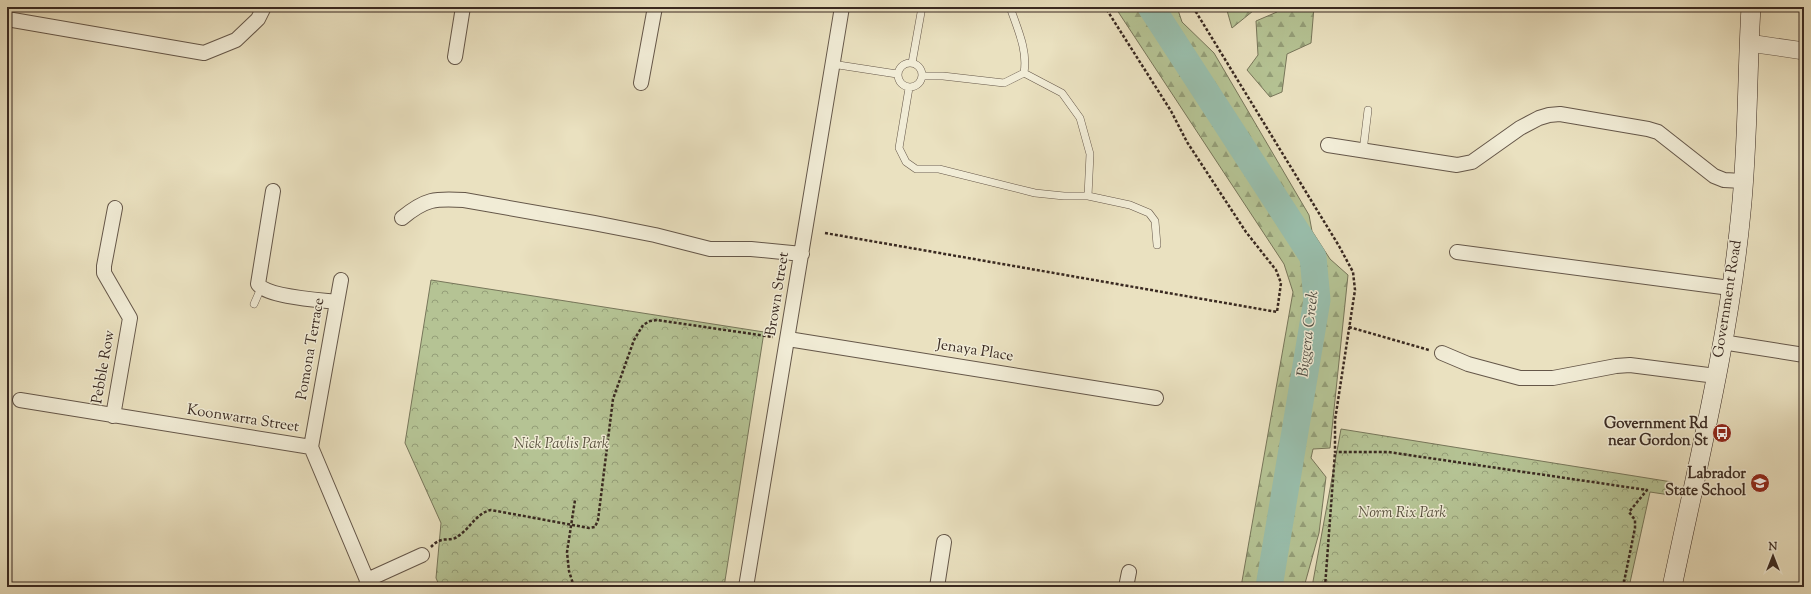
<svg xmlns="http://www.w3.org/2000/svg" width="1811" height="594" viewBox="0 0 1811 594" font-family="'Sorts Mill Goudy',serif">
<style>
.forest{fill:url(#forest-firs);stroke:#77765a}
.park{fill:url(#park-crowns);stroke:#77765a}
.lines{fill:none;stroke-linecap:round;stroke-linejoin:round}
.river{stroke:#99beac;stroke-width:27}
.building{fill:#d9a996;stroke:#987669}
.service-casing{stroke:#655749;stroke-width:8}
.minor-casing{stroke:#655749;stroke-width:16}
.tertiary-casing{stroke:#655749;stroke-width:18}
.secondary-casing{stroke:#392921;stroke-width:20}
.path{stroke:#392921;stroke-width:2.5;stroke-dasharray:3 2;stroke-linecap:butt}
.service{stroke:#f1ecd6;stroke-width:7}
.minor{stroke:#f1ecd6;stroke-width:14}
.tertiary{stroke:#f1ecd6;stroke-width:17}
.secondary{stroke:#f1ecd6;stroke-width:19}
.labels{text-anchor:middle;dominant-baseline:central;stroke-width:3;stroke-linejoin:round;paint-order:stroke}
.street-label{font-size:15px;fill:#392921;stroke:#f1ecd6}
.poi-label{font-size:15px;font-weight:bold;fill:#392921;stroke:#f1ecd6;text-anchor:end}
.park-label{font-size:15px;font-style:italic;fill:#58503e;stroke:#f1ecd6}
.water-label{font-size:16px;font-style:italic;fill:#514e44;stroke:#f1ecd6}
</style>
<defs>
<pattern id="forest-firs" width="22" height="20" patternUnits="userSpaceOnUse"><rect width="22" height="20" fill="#b5c394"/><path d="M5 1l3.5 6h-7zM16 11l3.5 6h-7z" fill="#949e78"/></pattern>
<pattern id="park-crowns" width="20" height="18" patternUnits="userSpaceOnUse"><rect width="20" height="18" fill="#b5c394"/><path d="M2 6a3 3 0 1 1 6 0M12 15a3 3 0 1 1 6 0" fill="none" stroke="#949e78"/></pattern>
</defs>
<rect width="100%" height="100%" fill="#eae1c0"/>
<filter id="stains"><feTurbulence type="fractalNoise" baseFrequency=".005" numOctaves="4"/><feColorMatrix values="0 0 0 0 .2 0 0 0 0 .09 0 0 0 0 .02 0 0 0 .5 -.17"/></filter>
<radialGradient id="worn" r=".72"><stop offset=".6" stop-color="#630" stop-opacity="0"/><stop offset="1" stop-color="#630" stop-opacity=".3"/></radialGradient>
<path class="forest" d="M1115,7H1177L1182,22L1214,53L1309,215L1312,231L1330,259L1348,275L1330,448L1313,449L1311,458L1326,477L1319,533L1304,587H1241L1293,292L1284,264Z
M1226,7H1253V11L1232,28Z
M1278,7H1314L1311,43L1287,54L1282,92L1270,97L1247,70L1258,55L1256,21L1277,12Z"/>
<path class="park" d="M431,280L764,332L724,587H440L436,578L441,523L405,443Z
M1341,429L1672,482L1670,495L1650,492L1629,587H1312Z"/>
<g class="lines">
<path class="river" d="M1151,7L1313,257L1317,300L1269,587"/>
</g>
<path class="building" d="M1592,584L1605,587H1591Z"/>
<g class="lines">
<g class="service-casing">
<path id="service" d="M898 75a12 12 0 1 1 24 0a12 12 0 1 1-24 0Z
M912,63L922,7
M832,64L897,74
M1024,73L1062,93L1080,118L1090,154L1088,196
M922,76H943L1004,83L1024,73C1028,50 1017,28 1010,7
M909,88L899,148L906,162L916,169H939L1035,193L1064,196H1088L1130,205L1149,213L1155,221L1157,245
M1363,151L1368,110
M254,304L261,288"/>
</g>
<g class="minor-casing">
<path id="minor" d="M7,19L204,53L236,40L258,19L264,7
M455,57L463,7
M641,83L655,7
M1328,145L1457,165L1472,162L1520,128L1539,118L1549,115L1560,114L1648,129L1658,132L1714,176L1724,180L1743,181
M273,191L258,284C267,297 320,300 337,302
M402,218C425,199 435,198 464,200L594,223L655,235L710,249H751L802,254
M1457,252L1730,288
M788,339L1156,398
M1722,342L1804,355
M1442,353L1468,364L1520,378H1553L1616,366L1630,365L1716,376
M20,400L311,447L367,580L366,587
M113,416L130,318L104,273V266L115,208
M311,447L341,280
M367,580L422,555
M746,587L842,7
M937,587L944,542
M1126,587L1129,572"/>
</g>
<g class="tertiary-casing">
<path id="tertiary" d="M1749,43L1804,51"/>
</g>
<g class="secondary-casing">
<path id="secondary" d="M1672,587C1698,463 1729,339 1741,212C1748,144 1747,75 1751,7"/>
</g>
<path class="path" d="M1193,7L1339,246L1353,272L1355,290L1335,420V452H1388L1647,490L1629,512L1635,520V528L1623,587
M825,233L1277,312L1281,283L1276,270L1246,232L1187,142L1171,111L1105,7
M1349,327L1429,350
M431,547C433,545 436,542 439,541C444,538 451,541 457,537C469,530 476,513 491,510L589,528L595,527L598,520L613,399L634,340L643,325L650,321L657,320L773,337
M574,587L569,571L567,552L575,500
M1325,587L1335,452"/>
<use href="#service" class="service"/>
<use href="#minor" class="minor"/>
<use href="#tertiary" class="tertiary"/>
<use href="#secondary" class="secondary"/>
</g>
<defs>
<g id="bus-disc" transform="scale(1)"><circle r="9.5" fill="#8f2418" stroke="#f1ecd6"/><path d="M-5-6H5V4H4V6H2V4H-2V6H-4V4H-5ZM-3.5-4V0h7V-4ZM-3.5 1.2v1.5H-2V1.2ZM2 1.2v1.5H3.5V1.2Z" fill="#fff"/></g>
<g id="school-disc" transform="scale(1)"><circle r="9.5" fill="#8f2418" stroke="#f1ecd6"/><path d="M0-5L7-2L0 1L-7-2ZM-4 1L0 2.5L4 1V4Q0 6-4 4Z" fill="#fff"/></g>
</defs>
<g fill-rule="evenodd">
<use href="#bus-disc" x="1722" y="433"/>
<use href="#school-disc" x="1760" y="483"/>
</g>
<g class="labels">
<g class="street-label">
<text transform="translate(778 294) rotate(-81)">Brown Street</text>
<text transform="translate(1728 299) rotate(-81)">Government Road</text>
<text transform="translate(311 349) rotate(-80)">Pomona Terrace</text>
<text transform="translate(975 351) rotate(9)">Jenaya Place</text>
<text transform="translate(104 367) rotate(-80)">Pebble Row</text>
<text transform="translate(243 419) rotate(9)">Koonwarra Street</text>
</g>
<g class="poi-label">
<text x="1708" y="424">Government Rd<tspan x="1708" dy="17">near Gordon St</tspan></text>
<text x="1746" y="474">Labrador<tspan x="1746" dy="17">State School</tspan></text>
</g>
<g class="park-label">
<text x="561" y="444">Nick Pavlis Park</text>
<text x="1402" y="513">Norm Rix Park</text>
</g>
<g class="water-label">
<text transform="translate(1309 334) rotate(-83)">Biggera Creek</text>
</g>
</g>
<rect width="1811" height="594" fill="none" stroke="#eae1c0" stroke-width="24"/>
<rect x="8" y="8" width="1795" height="578" fill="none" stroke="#392921" stroke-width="2"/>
<rect x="12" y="12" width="1787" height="570" fill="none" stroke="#392921"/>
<g transform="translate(1773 556)" stroke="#f1ecd6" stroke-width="3" paint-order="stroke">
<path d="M0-3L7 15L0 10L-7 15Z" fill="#392921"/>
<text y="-6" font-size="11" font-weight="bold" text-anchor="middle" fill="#392921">N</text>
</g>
<rect width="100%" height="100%" filter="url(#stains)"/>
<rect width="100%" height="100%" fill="url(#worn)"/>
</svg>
